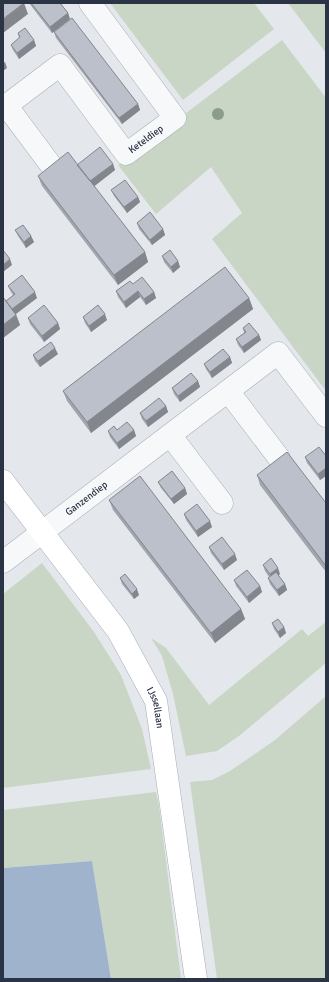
<svg xmlns="http://www.w3.org/2000/svg" width="329" height="982" viewBox="0 0 329 982" font-family="Signika,sans-serif">
<style>
.green{fill:#c9d6c5}
.water{fill:#9fb4cc}
.lines{fill:none;stroke-linecap:round;stroke-linejoin:round}
.street-casing{stroke:#a9aeb7;stroke-width:23}
.secondary-casing{stroke:#a9aeb7;stroke-width:23}
.street{stroke:#f7f8fa;stroke-width:22}
.secondary{stroke:#fff;stroke-width:22}
.tree{fill:#899d89}
.wall{fill:#a1a5ae}
.shaded-wall{fill:#83868d}
.building{fill:#bbc0ca;stroke:#83868d}
.labels{text-anchor:middle;dominant-baseline:central;stroke-width:3;stroke-linejoin:round;paint-order:stroke}
.street-label{font-size:10px;fill:#2b3445;stroke:#f4f6f9}
</style>
<rect width="100%" height="100%" fill="#e4e7ec"/>
<path class="green" d="M110,3H254L274,29L183,100Z
M288,3H326V53Z
M282,40L326,98V391L212,239L242,213L211,167L156,214L118,165Z
M42,563L94,632L121,675L142,729L151,769L3,788V594Z
M326,622V663L239,736L217,751L186,756L173,694L162,656L151,638L166,648L209,705L302,629L308,636Z
M326,696V979H217L190,782L212,780L230,771L275,740Z
M156,792L159,806L181,979H111L92,861L3,868V810Z"/>
<path class="water" d="M92,861L111,979H3V868Z"/>
<g class="lines">
<g class="street-casing">
<g id="street">
<path d="M6,105L50,164"/>
<path id="s1" d="M3,108L60,65L126,154L175,118L90,3"/>
<path d="M228,391L279,458"/>
<path d="M222,503L170,435L278,353L326,416"/>
<path id="s2" d="M3,562L170,435"/>
</g>
</g>
<g class="secondary-casing">
<g id="secondary">
<path id="s3" d="M3,481L118,631L156,701L196,979"/>
</g>
</g>
<use href="#street" class="street"/>
<use href="#secondary" class="secondary"/>
</g>
<circle class="tree" cx="218" cy="114" r="6"/>
<path class="wall" d="M29,3H60L68,13L70,19L52,33Z
M54,32L138,104L140,110L122,124L56,38Z
M18,33L34,40L36,46L19,59L13,50L11,45L19,38Z
M113,164L115,170L94,186L145,252L148,262L118,285L42,186L38,176L77,165Z
M111,190L138,197L140,202L127,213L114,196Z
M137,223L163,229L165,235L152,245L139,229Z
M15,230L31,236L34,242L26,248L18,236Z
M162,256L178,261L180,267L173,273L164,262Z
M133,284L154,292L156,298L146,305L140,297L126,308L118,297L116,291Z
M8,286L37,298L16,314L20,325L3,338V297L6,301L13,295L11,292Z
M249,298L253,309L91,433L67,401L63,391Z
M83,317L107,320L91,332L85,323Z
M28,318L58,323L60,329L44,342L30,324Z
M243,328L259,335L261,340L244,353L238,345L236,339L244,333Z
M58,354L40,367L35,361L33,355Z
M230,357L232,363L212,378L206,369L204,364Z
M198,381L200,387L180,402L174,394L172,388Z
M166,406L168,412L148,427L142,419L140,413Z
M117,430H134L136,436L119,449L110,437L108,431Z
M326,456V476L320,480L307,463L305,457Z
M257,475L326,503V572L260,485Z
M158,482L185,488L187,494L174,504L161,488Z
M109,500L241,609L245,619L215,643L113,510Z
M184,514L212,527L198,537L186,520Z
M209,547L237,560L224,570L211,553Z
M263,565L280,574L278,575L285,584L287,590L279,596L270,584L268,578L269,577L265,571Z
M120,578L139,595L134,599L122,584Z
M234,580L260,586L262,592L249,603L236,586Z
M272,623L284,627L286,633L280,638L274,629Z"/>
<path class="shaded-wall" d="M24,3L28,14L3,33V19Z
M68,13L70,19L52,33L50,27Z
M34,40L36,46L19,59L17,53Z
M5,62L7,68L3,71V63Z
M138,104L140,110L122,124L119,118Z
M113,164L115,170L92,188L89,182Z
M138,197L140,202L127,213L124,207Z
M163,229L165,235L152,245L150,240Z
M31,236L34,242L26,248L24,242Z
M145,252L148,262L118,285L114,275Z
M10,259L12,265L3,272V265Z
M178,261L180,267L173,273L171,267Z
M138,291L140,297L126,308L124,302Z
M35,292L37,298L13,316L11,310Z
M154,292L156,298L146,305L144,299Z
M249,298L253,309L91,433L87,422Z
M105,314L107,320L91,332L89,326Z
M16,315L20,325L3,338V325Z
M58,323L60,329L44,342L42,336Z
M259,335L261,340L244,353L242,347Z
M55,348L58,354L40,367L38,361Z
M230,357L232,363L212,378L210,372Z
M198,381L200,387L180,402L178,396Z
M166,406L168,412L148,427L146,421Z
M134,430L136,436L119,449L117,443Z
M326,468V476L320,480L318,474Z
M185,488L187,494L174,504L171,499Z
M210,521L212,527L198,537L196,531Z
M235,554L237,560L224,570L222,564Z
M278,568L280,574L272,580L270,574Z
M285,584L287,590L279,596L277,590Z
M260,586L262,592L249,603L247,597Z
M137,589L139,595L134,599L132,594Z
M241,609L245,619L215,643L211,633Z
M284,627L286,633L280,638L278,632Z"/>
<path class="building" d="M3,3H24L3,19Z
M31,3H60L68,13L50,27Z
M72,18L138,104L119,118L54,32Z
M25,28L34,40L17,53L11,45L20,37L18,33Z
M100,147L113,164L90,181L77,165Z
M68,152L145,252L114,275L38,176Z
M125,180L138,197L124,207L111,190Z
M150,212L163,229L150,240L137,223Z
M23,225L31,236L24,242L15,230Z
M3,250L10,259L3,265Z
M170,250L178,261L171,267L162,256Z
M225,267L249,298L87,422L63,391Z
M22,275L35,292L12,309L6,301L15,294L8,286Z
M142,277L154,292L144,299L138,291L124,302L116,291L130,281L133,284Z
M3,297L16,315L3,325Z
M44,305L58,323L42,336L28,318Z
M98,305L105,314L89,326L83,317Z
M249,323L259,335L242,347L236,339L246,332L243,328Z
M51,342L55,348L38,361L33,355Z
M223,349L230,357L210,372L204,364Z
M191,373L198,381L178,396L172,388Z
M159,398L166,406L146,421L140,413Z
M127,422L134,430L117,443L108,431L114,426L117,430Z
M319,447L326,456V468L318,474L305,457Z
M287,452L326,503V566L257,475Z
M172,471L185,488L171,499L158,482Z
M140,476L241,609L211,633L109,500Z
M197,504L210,521L196,531L184,514Z
M222,537L235,554L222,564L209,547Z
M271,558L278,568L270,574L263,565Z
M247,570L260,586L247,597L234,580Z
M276,572L285,584L277,590L268,578Z
M125,574L137,589L132,594L120,578Z
M278,619L284,627L278,632L272,623Z"/>
<g class="labels">
<g class="street-label">
<text stroke="none"><textPath href="#s1" startOffset="207">Keteldiep</textPath></text>
<text stroke="none"><textPath href="#s2" startOffset="105">Ganzendiep</textPath></text>
<text stroke="none"><textPath href="#s3" startOffset="275">IJssellaan</textPath></text>
</g>
</g>
<rect width="329" height="982" fill="none" stroke="#2b3445" stroke-width="8"/>
</svg>
